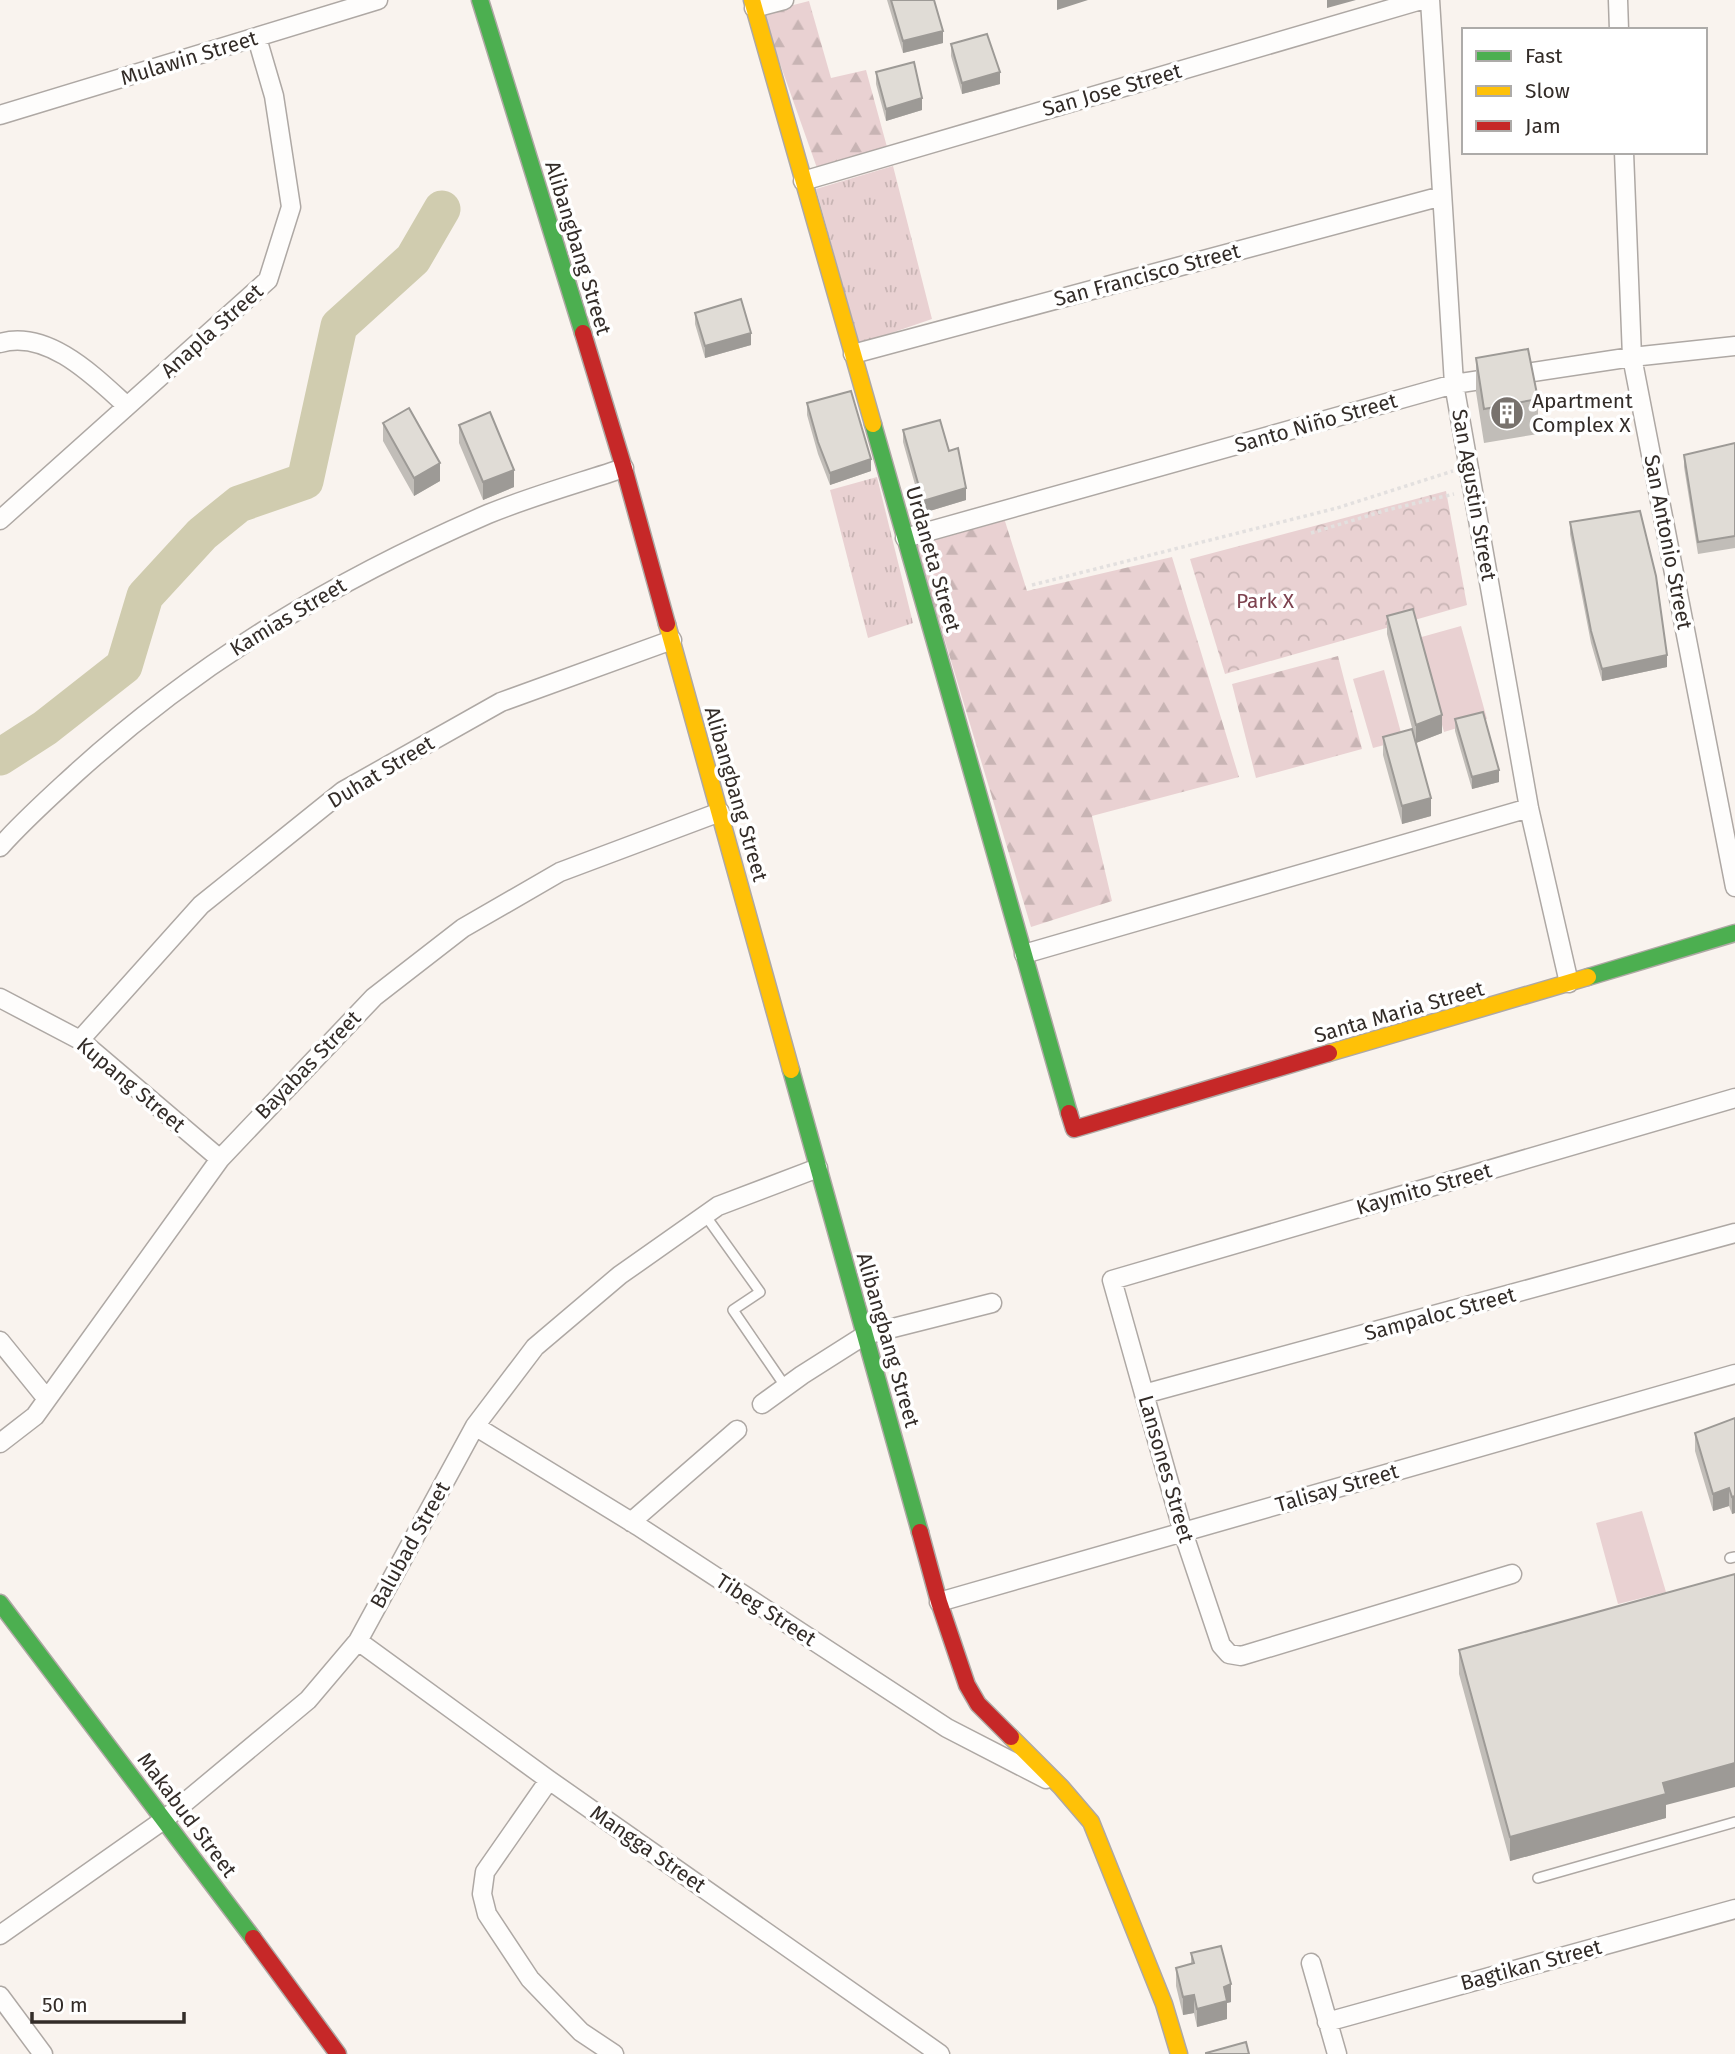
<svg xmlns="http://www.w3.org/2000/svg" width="1735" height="2054" viewBox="0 0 1735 2054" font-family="'Fira Sans',sans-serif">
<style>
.grass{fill:url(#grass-tufts)}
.forest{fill:url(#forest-firs)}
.park{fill:url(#park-crowns)}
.pitch{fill:#e9d1d2}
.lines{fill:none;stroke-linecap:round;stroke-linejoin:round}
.river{stroke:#d0ccaf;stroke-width:37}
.lane-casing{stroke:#aea8a4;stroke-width:12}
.street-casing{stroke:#aea8a4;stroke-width:21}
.fast-casing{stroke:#aea8a4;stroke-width:19}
.slow-casing{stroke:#aea8a4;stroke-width:19}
.jam-casing{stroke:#aea8a4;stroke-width:19}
.path{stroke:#e3e0df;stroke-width:3.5;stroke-dasharray:3.5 3.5;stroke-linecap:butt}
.lane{stroke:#fefdfc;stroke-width:9}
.street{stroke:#fefdfc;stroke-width:18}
.fast{stroke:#4caf50;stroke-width:16}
.slow{stroke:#ffc107;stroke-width:16}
.jam{stroke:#c62828;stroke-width:16}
.wall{fill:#c1bdb8}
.shaded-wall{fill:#9d9a96}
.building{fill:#e0dcd6;stroke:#9d9a96;stroke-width:2}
.labels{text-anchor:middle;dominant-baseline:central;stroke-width:7;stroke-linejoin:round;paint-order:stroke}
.street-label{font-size:21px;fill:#332c28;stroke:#fff}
.poi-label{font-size:21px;fill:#332c28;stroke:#fff;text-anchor:start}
.park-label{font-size:21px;fill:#7d424f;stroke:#fff}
</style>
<defs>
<pattern id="grass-tufts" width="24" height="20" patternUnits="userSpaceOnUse" patternTransform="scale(1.75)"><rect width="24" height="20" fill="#e9d1d2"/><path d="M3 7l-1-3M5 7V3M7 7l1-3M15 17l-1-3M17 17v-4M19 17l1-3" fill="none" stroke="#c8b4b4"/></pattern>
<pattern id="forest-firs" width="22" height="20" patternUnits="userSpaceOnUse" patternTransform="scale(1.75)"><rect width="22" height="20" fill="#e9d1d2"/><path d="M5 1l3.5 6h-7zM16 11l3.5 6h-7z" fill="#c8b4b4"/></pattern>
<pattern id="park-crowns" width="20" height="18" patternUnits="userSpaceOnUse" patternTransform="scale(1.75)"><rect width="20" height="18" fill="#e9d1d2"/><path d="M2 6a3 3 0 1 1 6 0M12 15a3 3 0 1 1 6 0" fill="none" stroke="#c8b4b4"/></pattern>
</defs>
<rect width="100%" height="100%" fill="#f9f3ee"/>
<path class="grass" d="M893,166L932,319L859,344L816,189Z
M877,477L913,623L868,638L830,490Z"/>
<path class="forest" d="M809,1L831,78L866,70L887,147L817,168L762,13Z
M1004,518L1027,591L1172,557L1239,777L1092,816L1112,901L1031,927L915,541Z
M1338,656L1362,749L1256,778L1232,684Z"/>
<path class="park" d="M1446,491L1467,605L1225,674L1190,559Z"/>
<path class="pitch" d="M1461,626L1487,719L1444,732L1418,638Z
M1384,670L1403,740L1373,748L1353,679Z
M1642,1511L1666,1592L1618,1604L1596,1523Z"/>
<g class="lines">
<path class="river" d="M0,757L45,728L124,666L145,596L202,534L239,504L305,481L339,326L413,259L442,209"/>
<g class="lane-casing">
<path id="lane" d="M705,1215L760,1292L733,1310L785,1386
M1730,1558L1735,1557
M1538,1878L1735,1822"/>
</g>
<g class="street-casing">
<path id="street" d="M1430,0L1454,384L1529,808L1569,983
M1618,0L1619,30
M754,8L784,0
M0,115L378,0
M1624,152L1632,357L1735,887
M803,181L1421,0
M0,343C48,329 95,377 127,406
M853,354L1442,196
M0,520L268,280L291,207L274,96L257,38
M905,538L1454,384L1632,357L1735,346
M0,847C24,820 50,797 76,773C200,661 335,580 488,514C532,496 579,483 624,468
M1024,954L1529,808
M0,998L80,1040L220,1159
M80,1040L201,905L343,791L501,702L672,640
M0,1341L47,1399
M1144,1394L1735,1233
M762,1404L802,1375L865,1335L992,1303
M475,1426L638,1526L947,1728L1046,1779
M0,1443L35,1416L220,1159L374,997L463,928L560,872L720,812
M631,1522L737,1430
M1512,1574L1241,1656L1229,1654L1221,1645L1183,1532L1112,1280L1735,1098
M939,1602L1735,1374
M358,1641L549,1780L940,2054
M549,1780L485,1872L482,1894L487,1914L530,1979L581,2032L614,2054
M0,1935L165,1819L308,1700L358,1641L475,1426L535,1347L620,1275L718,1206L818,1168
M1311,1963L1337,2054
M0,1996L43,2054
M1327,2022L1735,1909"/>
</g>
<g class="fast-casing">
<path id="fast" d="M480,0L583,333
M873,424L1069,1113
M1588,977L1735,933
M791,1070L920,1532
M0,1603L253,1938"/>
</g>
<g class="slow-casing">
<path id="slow" d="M752,0L873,424
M667,624L791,1070
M1329,1053L1588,977
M1011,1737L1061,1787L1091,1822L1164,2004L1179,2054"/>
</g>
<g class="jam-casing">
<path id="jam" d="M583,333L624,468L667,624
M1069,1113L1074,1129L1329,1053
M920,1532L939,1602L967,1685L978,1704L1011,1737
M253,1938L338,2054"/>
</g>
<path class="path" d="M1311,533L1387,510L1454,494
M1032,585L1337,508L1453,471"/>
<use href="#lane" class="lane"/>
<use href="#street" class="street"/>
<use href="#fast" class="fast"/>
<use href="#slow" class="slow"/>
<use href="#jam" class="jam"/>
</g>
<path class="wall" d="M887,0H934L943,43L903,53Z
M951,44L1000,84L962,94L951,56Z
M876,72L922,110L886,121L876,84Z
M695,313L751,345L705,358L695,324Z
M1476,358L1538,399V434L1484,443L1476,392Z
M807,403L871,471L830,485L818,454L807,415Z
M383,423L440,481L414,496L383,441Z
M459,425L514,487L483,500L459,443Z
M903,430L949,451L966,500L923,513L903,442Z
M1735,443V548L1698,554L1684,467V455Z
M1570,522L1667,667L1602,681L1591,643L1570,534Z
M1387,616L1442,733L1416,743L1387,634Z
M1455,719L1499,782L1472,789L1455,731Z
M1383,737L1431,816L1402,824L1383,755Z
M1735,1418V1513L1732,1514L1729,1506L1713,1511L1695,1451V1433Z
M1459,1650L1666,1805V1818L1510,1861L1459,1674Z
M1191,1953L1231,2002L1227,2003V2019L1197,2027L1194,2013L1183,2015L1176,1986V1968L1191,1964Z"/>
<path class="shaded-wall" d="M1057,0H1088L1057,10Z
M1327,0H1356L1327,8Z
M943,31V43L903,53V41Z
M1000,72V84L962,94V83Z
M922,98V110L886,121V109Z
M751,333V345L705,358V346Z
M871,459V471L830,485V473Z
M440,463V481L414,496V478Z
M514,470V487L483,500V482Z
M966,488V500L923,513V501Z
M1667,655V667L1602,681V669Z
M1442,715V733L1416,743V725Z
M1499,770V782L1472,789V777Z
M1431,798V816L1402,824V806Z
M1729,1488V1506L1713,1511V1494Z
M1735,1496V1513L1732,1514V1497Z
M1735,1763V1787L1666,1805V1818L1510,1861V1837L1663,1783Z
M1231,1984V2002L1227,2003V2019L1197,2027V2009L1224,1987Z
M1194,1995V2013L1183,2015V1997Z"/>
<path class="building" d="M891,0H934L943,31L903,41Z
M987,34L1000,72L962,83L951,44Z
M914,62L922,98L886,109L876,72Z
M741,299L751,333L705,346L695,313Z
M1528,349L1538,399L1484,409L1476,358Z
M851,391L871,459L830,473L818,442L807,403Z
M409,408L440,463L414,478L383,423Z
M490,412L514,470L483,482L459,425Z
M940,420L949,451L958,448L966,488L923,501L903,430Z
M1735,443V536L1698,542L1684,455Z
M1640,511L1656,576L1667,655L1602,669L1591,631L1570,522Z
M1413,609L1442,715L1416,725L1387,616Z
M1483,712L1499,770L1472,777L1455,719Z
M1412,729L1431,798L1402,806L1383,737Z
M1735,1418V1496L1732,1497L1729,1488L1713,1494L1695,1433Z
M1735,1574V1763L1663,1783L1666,1794L1510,1837L1459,1650Z
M1221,1946L1231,1984L1224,1987L1227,2001L1197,2009L1194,1995L1183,1997L1176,1968L1194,1963L1191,1953Z
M1246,2042L1249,2054H1206V2053Z"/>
<defs>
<g id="building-disc" transform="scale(1.75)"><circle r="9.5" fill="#78726d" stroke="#fff"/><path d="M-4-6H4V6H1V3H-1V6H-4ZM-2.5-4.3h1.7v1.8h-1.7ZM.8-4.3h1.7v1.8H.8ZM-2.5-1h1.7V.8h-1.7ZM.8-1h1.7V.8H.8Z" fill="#fff"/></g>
</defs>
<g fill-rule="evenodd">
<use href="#building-disc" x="1507" y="413"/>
</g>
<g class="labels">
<g class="street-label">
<text transform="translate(189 58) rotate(-17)">Mulawin Street</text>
<text transform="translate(1112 90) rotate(-16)">San Jose Street</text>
<text transform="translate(578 248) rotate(73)">Alibangbang Street</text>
<text transform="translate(1147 275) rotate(-15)">San Francisco Street</text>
<text transform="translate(212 331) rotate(-42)">Anapla Street</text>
<text transform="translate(1316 423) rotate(-16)">Santo Niño Street</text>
<text transform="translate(1474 495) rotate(80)">San Agustin Street</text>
<text transform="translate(1668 542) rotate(79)">San Antonio Street</text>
<text transform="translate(933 559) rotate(74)">Urdaneta Street</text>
<text transform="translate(288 617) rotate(-31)">Kamias Street</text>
<text transform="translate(381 772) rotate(-31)">Duhat Street</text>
<text transform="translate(736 794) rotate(74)">Alibangbang Street</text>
<text transform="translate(1399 1012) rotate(-16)">Santa Maria Street</text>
<text transform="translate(308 1065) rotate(-46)">Bayabas Street</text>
<text transform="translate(131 1085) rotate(40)">Kupang Street</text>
<text transform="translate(1424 1189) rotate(-16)">Kaymito Street</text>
<text transform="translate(1440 1314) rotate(-15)">Sampaloc Street</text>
<text transform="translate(888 1340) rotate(74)">Alibangbang Street</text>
<text transform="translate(1166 1469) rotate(74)">Lansones Street</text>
<text transform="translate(1337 1488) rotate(-16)">Talisay Street</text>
<text transform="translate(410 1545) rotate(-61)">Balubad Street</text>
<text transform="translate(766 1610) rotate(33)">Tibeg Street</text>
<text transform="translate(187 1815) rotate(53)">Makabud Street</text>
<text transform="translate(648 1849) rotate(35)">Mangga Street</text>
<text transform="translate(1531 1965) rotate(-15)">Bagtikan Street</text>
</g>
<g class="poi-label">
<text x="1532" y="401">Apartment<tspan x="1532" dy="24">Complex X</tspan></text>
</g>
<g class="park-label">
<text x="1265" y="601">Park X</text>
</g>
</g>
<rect x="1462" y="28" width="245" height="126" fill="#ffffff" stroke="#adaba9" stroke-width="2"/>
<rect x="1476" y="51" width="35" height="10" fill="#4caf50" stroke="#adaba9" stroke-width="2"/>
<text x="1525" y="63" font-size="21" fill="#332c28">Fast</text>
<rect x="1476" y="86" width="35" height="10" fill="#ffc107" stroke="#adaba9" stroke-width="2"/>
<text x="1525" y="98" font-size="21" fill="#332c28">Slow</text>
<rect x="1476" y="121" width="35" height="10" fill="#c62828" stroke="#adaba9" stroke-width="2"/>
<text x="1525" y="133" font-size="21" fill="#332c28">Jam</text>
<path d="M32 2012v10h152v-10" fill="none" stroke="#332c28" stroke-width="3.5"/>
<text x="42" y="2012" font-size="21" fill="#332c28" stroke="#ffffff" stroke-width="5" paint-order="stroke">50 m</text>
</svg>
